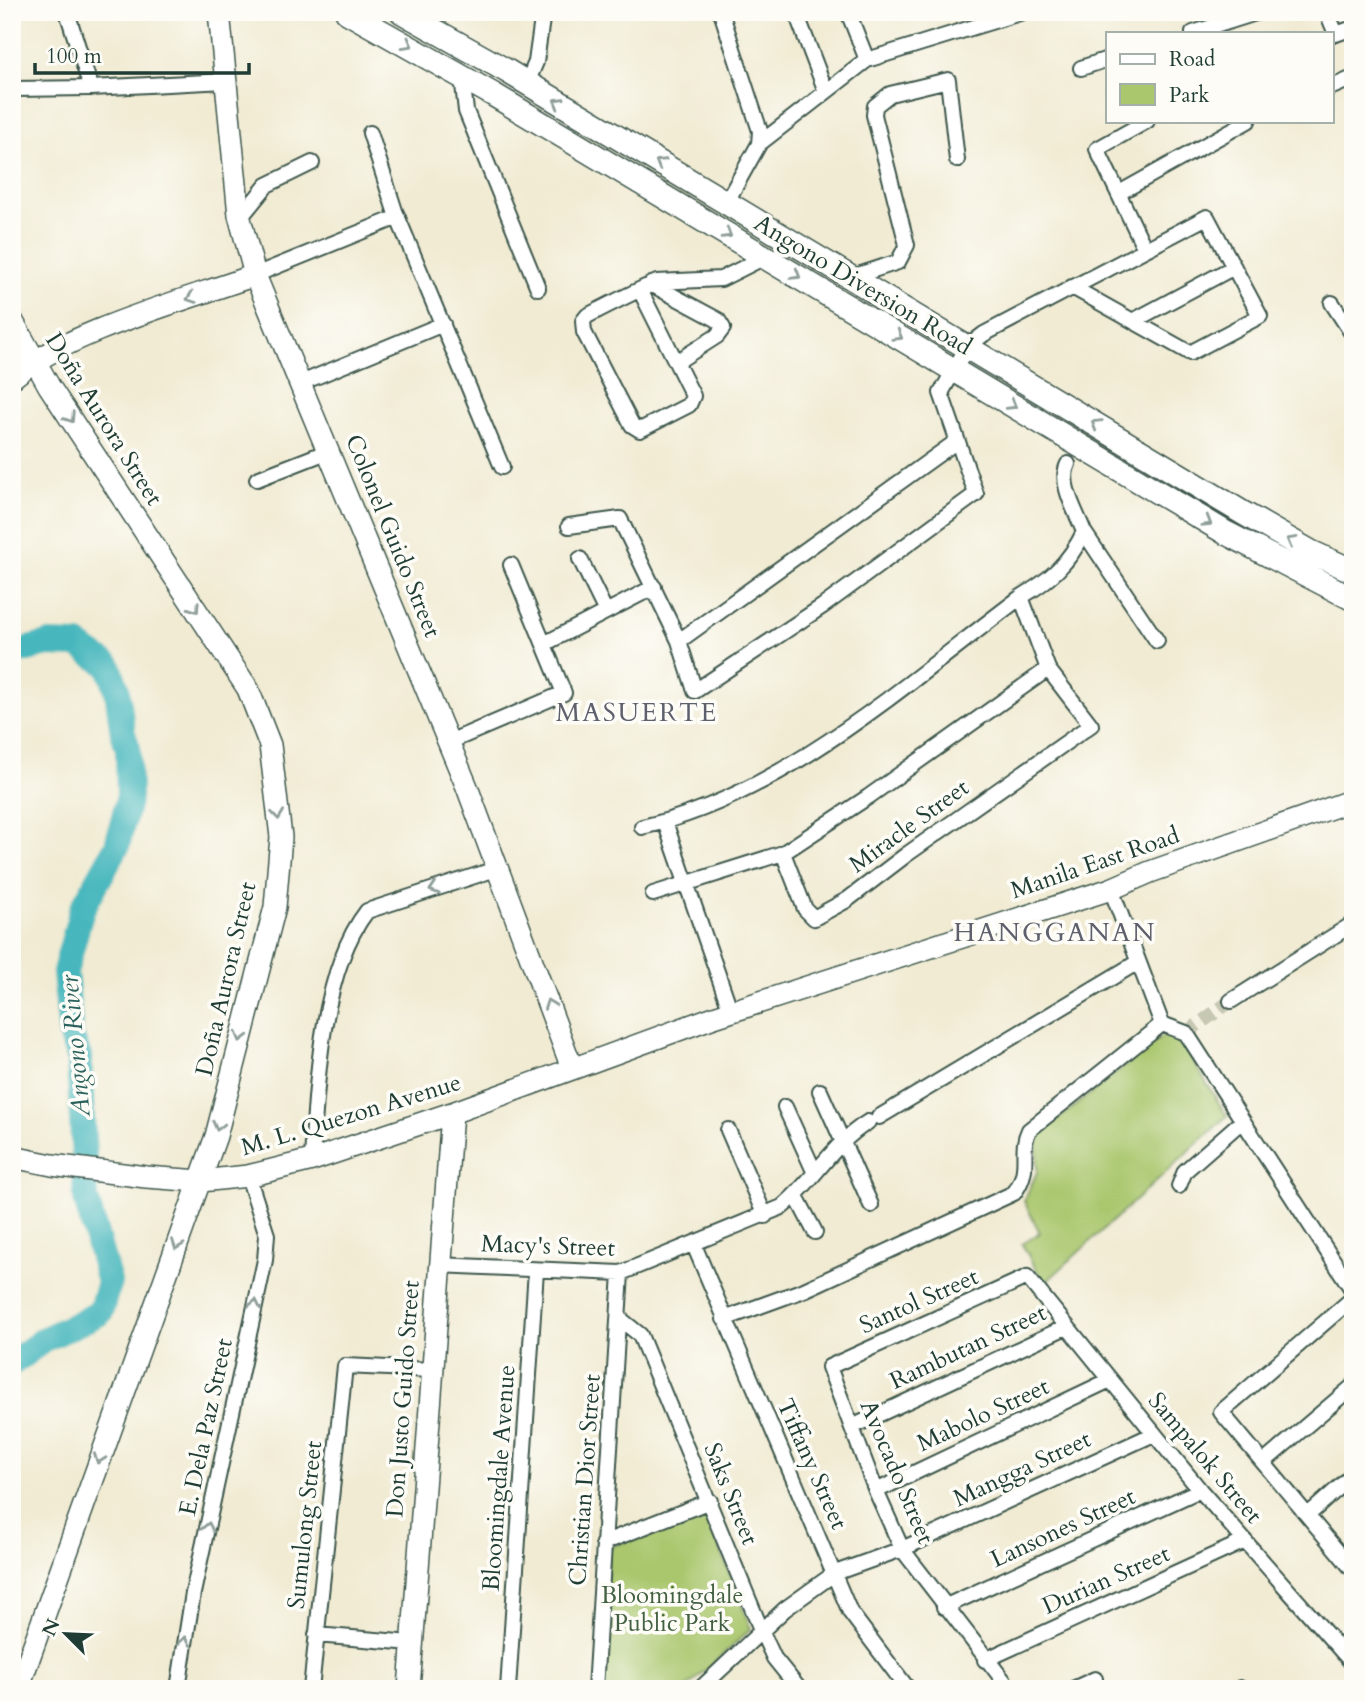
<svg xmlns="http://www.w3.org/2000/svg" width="1365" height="1701" viewBox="0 0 1365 1701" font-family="Cardo,serif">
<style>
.green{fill:#aac76e;stroke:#648251;stroke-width:2}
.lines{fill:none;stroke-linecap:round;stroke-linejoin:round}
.river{stroke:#47b7bd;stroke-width:26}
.street-tunnel{stroke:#c7c8b3;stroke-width:14;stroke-dasharray:14 7;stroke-linecap:butt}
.street-casing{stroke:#3e574c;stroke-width:18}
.secondary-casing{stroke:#3e574c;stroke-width:24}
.primary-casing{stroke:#3e574c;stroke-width:26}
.street{stroke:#fff;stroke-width:14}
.secondary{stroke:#fff;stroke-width:21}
.primary{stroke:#fff;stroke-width:23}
.oneway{stroke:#8f9e9a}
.labels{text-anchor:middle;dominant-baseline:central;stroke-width:7;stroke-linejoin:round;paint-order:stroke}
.street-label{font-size:24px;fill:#1f3d34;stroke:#fdfcf7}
.park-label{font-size:24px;fill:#426042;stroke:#fdfcf7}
.neighbourhood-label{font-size:26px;letter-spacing:2px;fill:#5e616d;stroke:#fdfcf7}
.water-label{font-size:26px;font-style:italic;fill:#2b625d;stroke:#fdfcf7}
</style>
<rect width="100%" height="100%" fill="#fdfcf7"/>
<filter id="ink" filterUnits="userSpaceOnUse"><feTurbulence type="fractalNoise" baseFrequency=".0143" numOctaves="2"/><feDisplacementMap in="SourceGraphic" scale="14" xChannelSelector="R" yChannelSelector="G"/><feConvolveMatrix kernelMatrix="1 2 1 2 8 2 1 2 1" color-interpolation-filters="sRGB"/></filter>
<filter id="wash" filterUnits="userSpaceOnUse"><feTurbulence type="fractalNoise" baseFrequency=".00686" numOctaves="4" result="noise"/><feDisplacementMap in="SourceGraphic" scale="28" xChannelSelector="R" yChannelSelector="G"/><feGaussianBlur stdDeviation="1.57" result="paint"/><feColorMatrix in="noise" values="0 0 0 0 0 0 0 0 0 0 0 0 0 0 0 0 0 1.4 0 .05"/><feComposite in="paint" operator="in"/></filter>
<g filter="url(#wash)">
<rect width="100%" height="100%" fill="#f1ebd3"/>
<path class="green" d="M1163,1036L1179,1038L1227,1116L1044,1284L1022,1244L1040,1233L1024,1201L1037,1172V1136Z
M705,1510L751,1629L685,1689H601L608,1548Z"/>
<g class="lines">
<path class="river" d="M12,653L48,644L78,645L109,666L117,690L123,734L128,748L129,796L117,846L82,909L65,972L71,1036L79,1057L86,1199L109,1282L100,1313L45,1339L12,1363"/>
</g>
</g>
<g filter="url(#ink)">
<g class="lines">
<path class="street-tunnel" d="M1186,1033L1231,1001"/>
<g class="street-casing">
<path id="street" d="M67,12L91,88
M721,12L760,131L759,144L726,203
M848,12L867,60
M1327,12L1336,34L1353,28
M798,18L825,89
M1193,33L1259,12
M1081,68L1108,59
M462,76L466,111L538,288
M527,83L536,62L543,12
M1332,87L1353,78
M12,89L91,88L226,81
M370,133L395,211L502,467
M759,144L867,60L1023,12
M1119,193L1248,121
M240,218L267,185L312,163
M1145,249L1097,149L1147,121
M255,275L398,217
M854,280L861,274L898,262L907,245L874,115L875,106L890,94L948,80L957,160
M651,284L718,320L723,328L717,336L678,361
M640,290L693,396L689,405L640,430L632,425L584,332L583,321L587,316C610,304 633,292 657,282L721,279L765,257
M1332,303L1353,335
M1133,321L1234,267
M301,383L443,324
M257,479L329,451
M569,526L620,519L679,641L695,691L823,606L976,494L941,393L967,347L984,334L1207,217L1260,316L1190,353L1072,287
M1084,532L1157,641
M580,559L606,612
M679,641L957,441
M544,644L654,587
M449,742L564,693L511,565
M665,822L731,1012
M642,827C781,797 909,681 1021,597C1050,580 1069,563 1084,532C1077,513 1058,483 1068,464
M783,853L805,909L814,918L847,900L906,855L1091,725L1048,669L1021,597
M1111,889L1162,1024
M653,894L783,853L868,797L1048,669
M1231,1001L1351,925
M1162,1024L1186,1033L1353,1291
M820,1091L871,1205
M785,1107L814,1171
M879,1117L1138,962
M728,1130L765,1216
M312,1160C316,1087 321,970 367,911L499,868
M1179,1186L1185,1171L1242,1121
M796,1196L815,1232
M694,1245L850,1612L908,1689
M438,1265L621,1273L782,1207C813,1182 832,1144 868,1122
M1353,1298L1221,1412L1353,1570
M619,1318L640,1335L762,1632L774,1658L799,1689
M724,1319L804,1290L1014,1193C1033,1167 1018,1152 1029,1130L1162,1024
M852,1427L1066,1327
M1264,1462L1353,1386
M876,1491L1110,1380
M1308,1515L1353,1475
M603,1543L710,1501
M944,1607L1200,1490
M316,1635L412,1643
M985,1660L1245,1541
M178,1689L193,1593L265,1260L267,1235L248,1176
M311,1689L345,1366L431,1370
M508,1689L536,1270
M595,1689L621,1273
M700,1689L785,1609L835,1573L902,1549L1154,1434
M1010,1689L902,1549L876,1491L829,1367L1027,1277L1200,1490L1353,1664
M1073,1689L1095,1679
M1239,1689L1240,1688"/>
</g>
<g class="secondary-casing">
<path id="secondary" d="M219,12L239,215L255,275L467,787L572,1068
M12,320L49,386L248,689L270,745L281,837L275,907L216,1136L18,1689
M12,378C66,332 186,300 255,275
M12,1157L52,1165L146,1177L201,1181L248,1176L312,1160L452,1113L714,1017L1111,889L1150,872L1353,800
M409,1689L452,1113"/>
</g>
<g class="primary-casing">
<path id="primary" d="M347,12L494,95L1226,533L1353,599
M402,12L507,71L1243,513L1311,552L1353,571"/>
</g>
<use href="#street" class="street"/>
<use href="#secondary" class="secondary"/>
<use href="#primary" class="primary"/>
</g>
<defs><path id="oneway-chevron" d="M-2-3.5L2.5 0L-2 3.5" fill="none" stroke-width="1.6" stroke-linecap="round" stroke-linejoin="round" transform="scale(1.75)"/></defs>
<g class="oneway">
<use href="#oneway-chevron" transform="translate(408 44) rotate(29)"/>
<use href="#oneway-chevron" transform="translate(558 102) rotate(-149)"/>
<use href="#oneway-chevron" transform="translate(660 163) rotate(-149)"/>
<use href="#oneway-chevron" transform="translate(727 234) rotate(31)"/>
<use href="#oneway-chevron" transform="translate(796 275) rotate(31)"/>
<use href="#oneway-chevron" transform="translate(191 298) rotate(160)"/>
<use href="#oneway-chevron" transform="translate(898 336) rotate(31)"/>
<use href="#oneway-chevron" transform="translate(1012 405) rotate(31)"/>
<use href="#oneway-chevron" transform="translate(70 418) rotate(57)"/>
<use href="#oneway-chevron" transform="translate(1096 424) rotate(-148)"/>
<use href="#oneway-chevron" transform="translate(1207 522) rotate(31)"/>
<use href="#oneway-chevron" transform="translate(1291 541) rotate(-151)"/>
<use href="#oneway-chevron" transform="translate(195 608) rotate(57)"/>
<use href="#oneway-chevron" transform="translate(278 815) rotate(83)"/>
<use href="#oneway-chevron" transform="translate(434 889) rotate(162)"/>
<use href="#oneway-chevron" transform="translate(549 1004) rotate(-110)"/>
<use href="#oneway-chevron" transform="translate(241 1037) rotate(105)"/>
<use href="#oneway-chevron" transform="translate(218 1126) rotate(104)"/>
<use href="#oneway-chevron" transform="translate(177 1245) rotate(110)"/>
<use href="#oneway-chevron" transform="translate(255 1304) rotate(-78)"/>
<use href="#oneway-chevron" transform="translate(99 1459) rotate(110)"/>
<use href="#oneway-chevron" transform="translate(208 1527) rotate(-78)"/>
<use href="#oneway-chevron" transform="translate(185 1641) rotate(-81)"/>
</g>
</g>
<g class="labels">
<g class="street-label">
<text transform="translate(863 285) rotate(31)">Angono Diversion Road</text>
<text transform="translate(104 419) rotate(58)">Doña Aurora Street</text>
<text transform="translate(393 536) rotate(68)">Colonel Guido Street</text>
<text transform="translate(909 826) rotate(-36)">Miracle Street</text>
<text transform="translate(1095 863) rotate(-19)">Manila East Road</text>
<text transform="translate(226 979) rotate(-77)">Doña Aurora Street</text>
<text transform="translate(351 1115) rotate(-17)">M. L. Quezon Avenue</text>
<text transform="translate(548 1246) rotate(2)">Macy's Street</text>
<text transform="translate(919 1301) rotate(-24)">Santol Street</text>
<text transform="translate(968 1347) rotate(-25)">Rambutan Street</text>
<text transform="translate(403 1399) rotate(-86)">Don Justo Guido Street</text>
<text transform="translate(983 1415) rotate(-25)">Mabolo Street</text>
<text transform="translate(206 1427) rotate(-78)">E. Dela Paz Street</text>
<text transform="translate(1205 1458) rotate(50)">Sampalok Street</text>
<text transform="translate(812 1464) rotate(66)">Tiffany Street</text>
<text transform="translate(1022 1469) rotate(-25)">Mangga Street</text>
<text transform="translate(897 1472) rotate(67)">Avocado Street</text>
<text transform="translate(499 1478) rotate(-86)">Bloomingdale Avenue</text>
<text transform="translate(585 1480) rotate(-86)">Christian Dior Street</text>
<text transform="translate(731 1494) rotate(68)">Saks Street</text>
<text transform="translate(305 1525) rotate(-84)">Sumulong Street</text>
<text transform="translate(1063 1528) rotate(-25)">Lansones Street</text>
<text transform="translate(1106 1580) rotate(-24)">Durian Street</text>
</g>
<g class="park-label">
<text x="672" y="1595">Bloomingdale<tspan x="672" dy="28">Public Park</tspan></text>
</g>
<g class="neighbourhood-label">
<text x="637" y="712">MASUERTE</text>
<text x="1055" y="932">HANGGANAN</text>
</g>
<g class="water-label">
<text transform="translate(75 1046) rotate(-95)">Angono River</text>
</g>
</g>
<rect width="1365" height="1701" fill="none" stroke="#fdfcf7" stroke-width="42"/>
<rect x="1106" y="32" width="228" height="91" fill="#fdfcf7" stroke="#a4b0a9" stroke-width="2"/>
<rect x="1120" y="54" width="35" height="10" fill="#ffffff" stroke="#a4b0a9" stroke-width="2"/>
<text x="1169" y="66" font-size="21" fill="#1f3d34">Road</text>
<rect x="1120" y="84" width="35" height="21" fill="#aac76e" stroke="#a4b0a9" stroke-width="2"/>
<text x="1169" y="102" font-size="21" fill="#1f3d34">Park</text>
<g transform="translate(66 1634) rotate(294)" stroke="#fdfcf7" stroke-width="5" paint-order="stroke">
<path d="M0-5L12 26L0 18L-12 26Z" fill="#1f3d34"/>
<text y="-10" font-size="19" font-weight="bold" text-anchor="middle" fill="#1f3d34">N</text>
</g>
<path d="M35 63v10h214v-10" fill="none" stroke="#1f3d34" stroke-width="3.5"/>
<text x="46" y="63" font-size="21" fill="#1f3d34" stroke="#fdfcf7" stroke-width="5" paint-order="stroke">100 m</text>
</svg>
